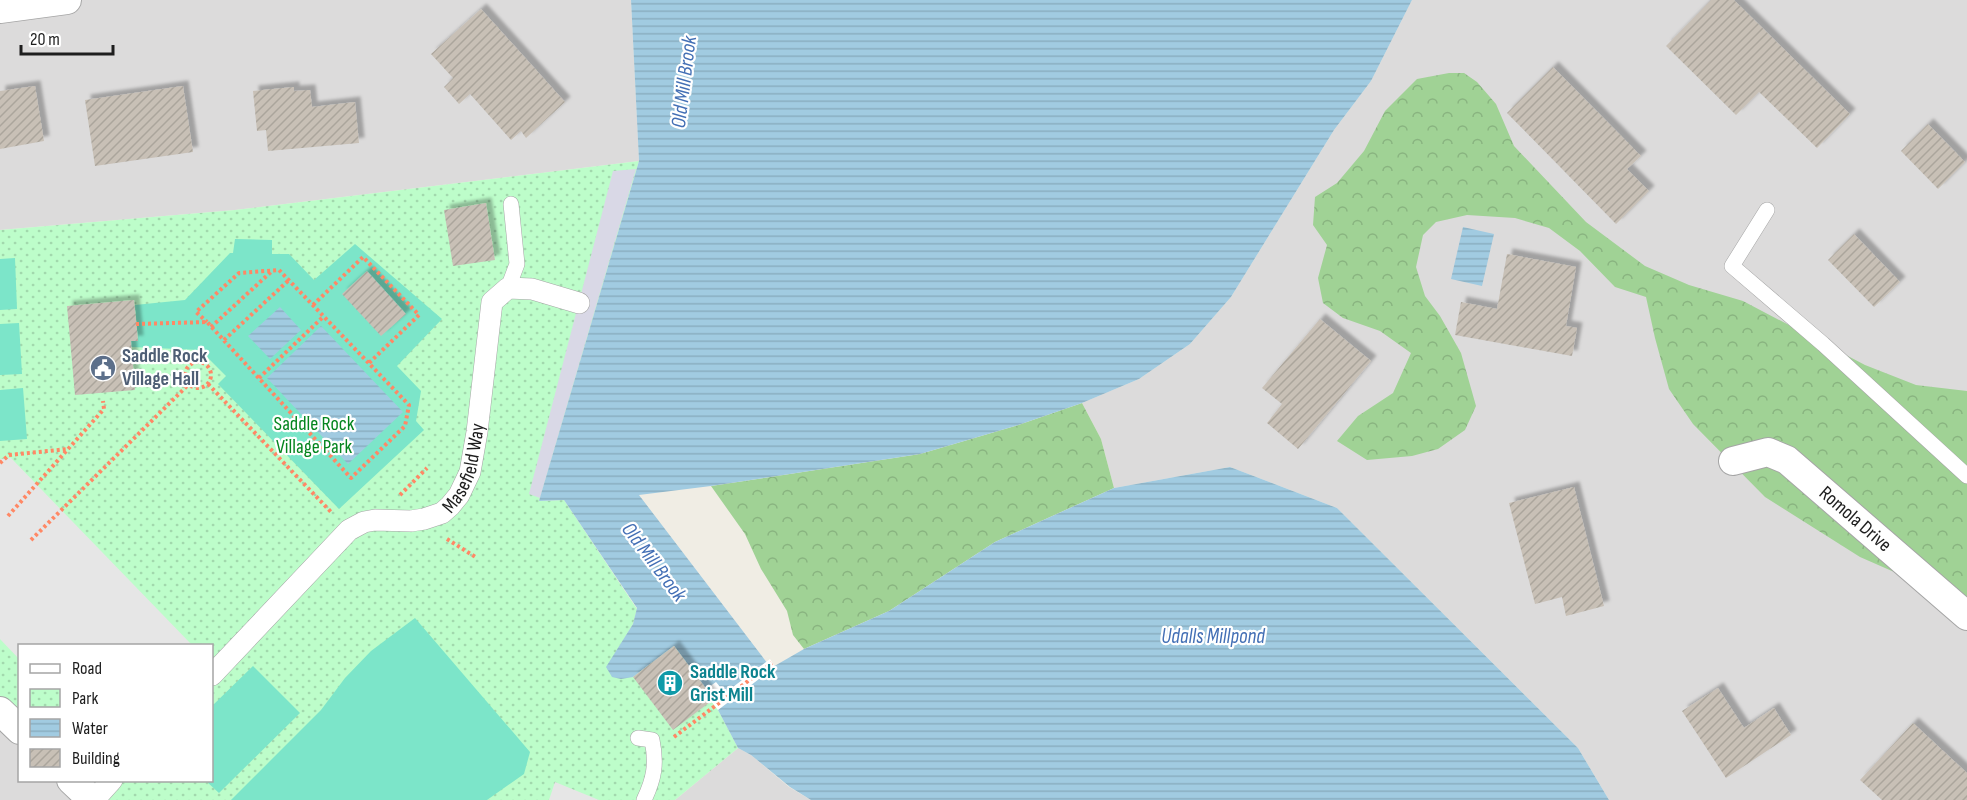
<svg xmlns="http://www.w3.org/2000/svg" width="1967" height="800" viewBox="0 0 1967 800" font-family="'Sofia Sans Condensed',sans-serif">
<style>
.residential{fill:#dcdbdb}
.forest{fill:url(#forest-crowns)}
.park{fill:url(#park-dots)}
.pitch{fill:#7ce5c9}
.parking{fill:#e6e6e6}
.plaza{fill:#d9d8e6}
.water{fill:url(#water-rules)}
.pier{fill:#fff}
.building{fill:url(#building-hatch);filter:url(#shadow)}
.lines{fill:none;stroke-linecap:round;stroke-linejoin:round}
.service-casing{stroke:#a5a5a5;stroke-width:16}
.pedestrian-casing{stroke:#a5a5a5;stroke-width:22}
.minor-casing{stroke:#a5a5a5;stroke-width:30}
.path{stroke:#ff8865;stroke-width:4;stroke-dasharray:3 3;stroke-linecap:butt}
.service{stroke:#fff;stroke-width:15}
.pedestrian{stroke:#fff;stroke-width:21}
.minor{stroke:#fff;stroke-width:28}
.labels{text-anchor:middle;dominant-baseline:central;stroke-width:4.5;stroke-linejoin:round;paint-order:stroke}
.service-label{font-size:20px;font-weight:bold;fill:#4e5e75;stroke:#fff;text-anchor:start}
.park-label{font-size:20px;fill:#04851e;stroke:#fff}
.street-label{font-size:20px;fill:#1e1e1e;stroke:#fff}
.culture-label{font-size:20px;font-weight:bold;fill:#0d838f;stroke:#fff;text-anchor:start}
.water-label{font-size:21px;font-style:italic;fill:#436fb5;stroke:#fff}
</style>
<defs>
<pattern id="forest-crowns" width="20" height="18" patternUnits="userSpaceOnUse" patternTransform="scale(1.5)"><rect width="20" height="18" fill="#a0d295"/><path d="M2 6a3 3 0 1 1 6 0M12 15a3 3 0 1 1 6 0" fill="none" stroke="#89b480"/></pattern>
<pattern id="park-dots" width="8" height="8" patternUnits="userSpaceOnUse" patternTransform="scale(1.5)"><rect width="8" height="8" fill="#bdfdca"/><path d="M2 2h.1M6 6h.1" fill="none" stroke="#a2d8ad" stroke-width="1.8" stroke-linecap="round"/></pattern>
<pattern id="water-rules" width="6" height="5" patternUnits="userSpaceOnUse" patternTransform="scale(1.5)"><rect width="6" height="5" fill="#a1cbe1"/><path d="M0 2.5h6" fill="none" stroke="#8aaec1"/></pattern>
<pattern id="building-hatch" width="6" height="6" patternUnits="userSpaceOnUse" patternTransform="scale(1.5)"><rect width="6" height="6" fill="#c8c0b6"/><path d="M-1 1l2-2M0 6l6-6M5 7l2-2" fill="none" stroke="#aba59c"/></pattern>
<filter id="shadow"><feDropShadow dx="5.5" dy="-5.5" stdDeviation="1.5" flood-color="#0004"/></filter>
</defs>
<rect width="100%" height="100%" fill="#f0ede4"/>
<path class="residential" d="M0,0H631L639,161L235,210L0,230Z
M1412,0H1967V800H1609L1578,748L1337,508L1230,467L1114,488L1101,439L1082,403L1139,379L1190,344L1231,297L1334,130L1371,81Z
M0,711L19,730L20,780L71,781L92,800H0Z
M738,748L751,755L789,787L811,800H675Z"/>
<path class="forest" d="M1449,73H1464L1477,82L1496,104L1514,146L1586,222L1645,266L1689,285L1743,301L1865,365L1916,385L1967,391V604L1860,557L1765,497L1693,424L1669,389L1655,338L1646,297L1615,287L1580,251L1549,228L1515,218L1467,215L1436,222L1423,235L1416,267L1425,296L1440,316L1461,353L1476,406L1465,430L1438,449L1412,456L1367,460L1337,441L1358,416L1393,393L1411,353L1380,331L1343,318L1323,303L1318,278L1327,245L1313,225L1315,197L1337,183L1364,151L1385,111L1417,79Z
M1082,403L1101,439L1114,488L995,542L889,611L804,649L793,635L787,611L761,569L745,534L711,486L920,454L1015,426Z"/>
<path class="park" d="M639,161L539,501L564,500L637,609L633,624L607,667L633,677L674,646L716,682L724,693L718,710L738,748L675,800H92L71,781L212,780V646H20L19,730L0,711V230L235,210Z"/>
<path class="pitch" d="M235,239L272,240V254H289L314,280L355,244L442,319L397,366L421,391L416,421L424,430L339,509L218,384L226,376L200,350L131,347L130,341L138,340L135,305L185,300L230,253H233Z
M15,258L17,309L0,310V259Z
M19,323L22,374L0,375V324Z
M23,388L27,439L0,441V390Z
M415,618L530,752L524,774L487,800H231L321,710L345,678L371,651Z
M253,666L300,713L219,793L206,781L212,780V706Z"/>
<path class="parking" d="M11,458L192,645L20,646L19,659L0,639V459Z
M555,782L599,800H549Z"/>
<path class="plaza" d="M636,169L540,498L529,494L613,171Z"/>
<path class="water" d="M631,0H1412L1371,81L1334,130L1231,297L1190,344L1139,379L1082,403L1015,426L920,454L711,486L639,495L771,668L804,649L889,611L995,542L1114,488L1230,467L1337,508L1578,748L1609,800H811L790,787L751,755L738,748L718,710L724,693L706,689L674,646L633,677L621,679L612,677L606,667L633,624L637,608L564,500L539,501L639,161Z
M1463,227L1494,234L1482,286L1451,279Z
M280,307L301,330L270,359L248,336Z
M321,326L403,412L348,464L267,378Z"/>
<path class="pier" d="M770,659L775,667L718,710L711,701L706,689L716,682L725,693Z"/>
<path class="building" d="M1711,0H1734L1850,114L1817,148L1759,92L1736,115L1666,46Z
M481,9L565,102L526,138L521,131L511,140L470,94L459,104L444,87L453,78L431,54Z
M1553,67L1641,156L1627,169L1649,191L1616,224L1507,113Z
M35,86L44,141L0,149V91Z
M183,86L193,152L95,166L85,100Z
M294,87V91L310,90L312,107L355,102L359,143L268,151L266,130L257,131L253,91Z
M1928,124L1965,162L1938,189L1901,151Z
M486,203L495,260L453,266L444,210Z
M1854,234L1900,282L1874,307L1828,260Z
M1507,254L1576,267L1566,326L1577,328L1572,356L1455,335L1461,302L1497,309Z
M367,271L406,314L381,336L342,294Z
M134,300L138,341H131L135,390L75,395L67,306Z
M1320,319L1371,361L1298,449L1267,423L1282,404L1262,388Z
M1574,487L1604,606L1566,616L1562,597L1535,604L1509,503Z
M674,646L714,699L673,730L633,677Z
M1718,688L1744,728L1774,708L1791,735L1726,778L1682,711Z
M1913,723L1967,773V800H1882L1860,780Z"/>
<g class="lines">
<g class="service-casing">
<path id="service" d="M1767,210L1732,266L1823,344L1967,476
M508,288L517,264L511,204
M638,738L652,740C657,764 654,779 644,800"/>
</g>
<g class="pedestrian-casing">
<g id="pedestrian">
<path id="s1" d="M212,675L349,530L364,522L375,520L411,521L424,519L442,513L450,506L459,495L470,472L477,432L492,302L508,288L532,289L579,303"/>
<path d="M94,800L112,780"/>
</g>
</g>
<g class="minor-casing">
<g id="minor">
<path d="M0,9L67,0"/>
<path id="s2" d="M1733,461L1768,452L1787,460L1967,616"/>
<path d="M0,711L20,730"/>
<path d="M71,780L92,800"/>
</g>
</g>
<path class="path" d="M313,305L363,257L419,315L369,363
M136,324L207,322L351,478L405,426L409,405L279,270L239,273L196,312L207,322
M211,327L272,271
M224,340L289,280
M185 375a13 13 0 1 1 26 0a13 13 0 1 1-26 0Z
M259,378L324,316
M208,384L332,513
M0,463L9,455L68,449
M400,495L427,468
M8,516L104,409L103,401
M447,539L477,558
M31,540L189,384
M674,737L772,663"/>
<use href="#service" class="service"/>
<use href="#pedestrian" class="pedestrian"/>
<use href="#minor" class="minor"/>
</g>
<defs>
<g id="civic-disc" transform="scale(1.35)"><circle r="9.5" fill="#5c6f8a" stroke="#fff"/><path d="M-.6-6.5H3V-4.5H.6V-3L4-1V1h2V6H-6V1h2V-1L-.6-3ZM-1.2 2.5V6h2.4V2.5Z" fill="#fff"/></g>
<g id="building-disc" transform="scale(1.35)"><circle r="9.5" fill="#0f9aa8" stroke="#fff"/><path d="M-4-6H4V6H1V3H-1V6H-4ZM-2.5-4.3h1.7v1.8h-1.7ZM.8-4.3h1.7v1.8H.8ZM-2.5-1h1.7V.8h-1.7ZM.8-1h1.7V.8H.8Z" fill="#fff"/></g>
</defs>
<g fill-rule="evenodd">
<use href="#civic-disc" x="103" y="368"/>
<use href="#building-disc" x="670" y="683"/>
</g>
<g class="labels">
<g class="service-label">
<text x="122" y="356">Saddle Rock<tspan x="122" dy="23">Village Hall</tspan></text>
</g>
<g class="park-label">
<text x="314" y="424">Saddle Rock<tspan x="314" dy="23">Village Park</tspan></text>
</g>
<g class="street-label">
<text stroke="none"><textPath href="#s1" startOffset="348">Masefield Way</textPath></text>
<text stroke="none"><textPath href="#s2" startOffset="147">Romola Drive</textPath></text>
</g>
<g class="culture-label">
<text x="690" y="672">Saddle Rock<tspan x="690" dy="23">Grist Mill</tspan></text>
</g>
<g class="water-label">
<text transform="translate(684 82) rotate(-83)">Old Mill Brook</text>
<text transform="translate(654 562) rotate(53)">Old Mill Brook</text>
<text x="1213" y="636">Udalls Millpond</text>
</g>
</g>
<rect x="18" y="644" width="195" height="138" fill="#ffffff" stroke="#a5a5a5" stroke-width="1.5"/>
<rect x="30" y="664" width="30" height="9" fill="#ffffff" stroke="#a5a5a5" stroke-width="1.5"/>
<text x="72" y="674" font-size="18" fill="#1e1e1e">Road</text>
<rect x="30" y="689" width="30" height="18" fill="url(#park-dots)" stroke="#a5a5a5" stroke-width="1.5"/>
<text x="72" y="704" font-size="18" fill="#1e1e1e">Park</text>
<rect x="30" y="719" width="30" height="18" fill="url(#water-rules)" stroke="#a5a5a5" stroke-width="1.5"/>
<text x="72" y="734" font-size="18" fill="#1e1e1e">Water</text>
<rect x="30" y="749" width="30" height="18" fill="url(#building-hatch)" stroke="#a5a5a5" stroke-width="1.5"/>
<text x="72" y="764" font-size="18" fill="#1e1e1e">Building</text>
<path d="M21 45v9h92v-9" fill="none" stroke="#1e1e1e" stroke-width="3"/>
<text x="30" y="45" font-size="18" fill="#1e1e1e" stroke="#ffffff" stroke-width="4.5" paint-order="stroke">20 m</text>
</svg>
